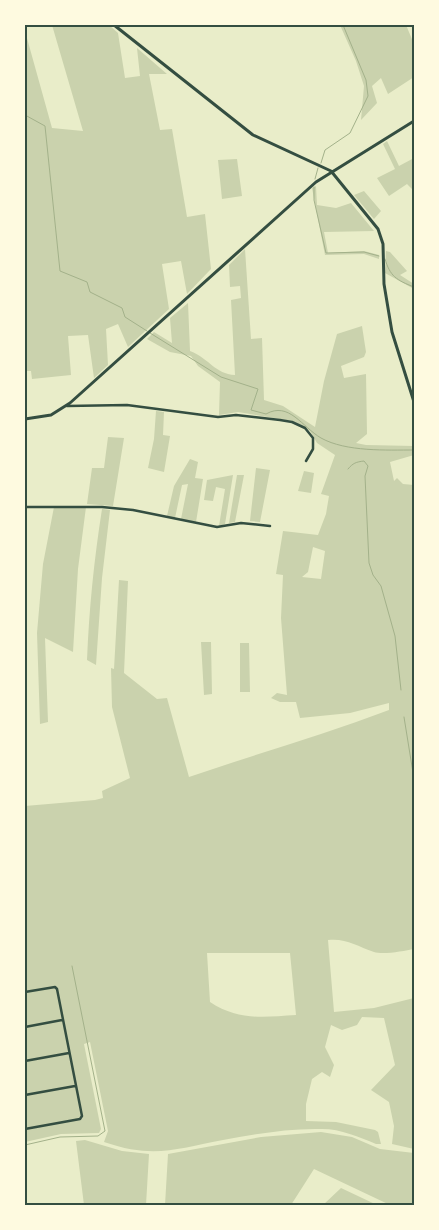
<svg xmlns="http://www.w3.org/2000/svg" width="439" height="1230" viewBox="0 0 439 1230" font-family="'Asap Condensed',sans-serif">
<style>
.green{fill:#cad2ad;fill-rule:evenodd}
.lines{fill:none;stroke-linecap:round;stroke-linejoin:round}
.stream{stroke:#a3b18a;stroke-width:1}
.minor{stroke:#344e41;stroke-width:2.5}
.tertiary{stroke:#344e41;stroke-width:3}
.neatline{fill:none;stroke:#344e41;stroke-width:2}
</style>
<rect width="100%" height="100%" fill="#e9edc9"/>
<path class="green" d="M52,25H109L118,33L125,78L140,76L137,48L167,74H149L160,130L172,129L187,217L205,214L211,269L187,294L181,261L162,264L169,309L128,347L118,324L106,329L108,365L94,378L88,335L68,336L71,375L32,379L31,371H25V31L52,128L83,131Z
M340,25H406L414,44V77L388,94L381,78L372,86L377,103L361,120L364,86L356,61Z
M387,141L399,166L414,158V191L407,184L389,196L377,178L395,169L383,144Z
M237,159L242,196L222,199L218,160Z
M316,186L317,205L336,208L351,203L374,231L324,232L328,253L364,251L379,255V259L364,254L325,255L312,188Z
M364,191L381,211L374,219L354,195Z
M245,249L251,339L262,338L264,400L283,406L315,427L324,381L337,334L362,326L366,352L364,357L341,366L344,378L366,374L367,434L356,443L366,445L414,446V455L390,462L394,481L397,478L403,484L414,485V949C404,951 383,955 374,952C357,946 346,938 328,940L334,1012L374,1008L414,998V1149L392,1144L394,1126L389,1102L371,1090L395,1065L384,1018L362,1017L357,1025L342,1030L331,1025L325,1047L334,1065L330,1077L322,1072L312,1079L306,1104V1121L336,1122L375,1130L378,1132L381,1144H376C359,1137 341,1129 322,1129C290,1128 255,1134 223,1140C175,1149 154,1159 104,1142L108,1131L90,1042L84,1044L101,1129L99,1133L61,1134L25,1142V806L95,800L103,798L102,791L130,778L112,707L111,668L114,669L119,580L128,581L124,673L157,699L167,698L189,777C256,754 323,735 389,710V703L350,713L300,718L296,702H280L271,698L277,693L287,695L281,618L283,575L276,574L283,531L318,535L326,514L329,496L321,494L335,455L317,443L310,431L292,421L238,412L219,415L220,382L198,366L191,356L170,352L147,339L154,332L172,343L170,318L188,303L190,351C210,359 215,374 235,375L231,300L241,298L240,286L230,287L229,265ZM313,547L325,551L321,579L302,577L308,572ZM207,953H290L296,1015C263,1017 239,1021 210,1002Z
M386,251L390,252L407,271L400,275L414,284V289L385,273Z
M156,411L164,412L163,435L170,436L164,472L148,468L154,439Z
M108,437L124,438L113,506L87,504L92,468H104Z
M190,459L198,462L195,478L203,479L196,522L181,519L188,484L182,485L175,518L167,516L174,486Z
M256,468L270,470L260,522L250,521Z
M304,471L314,473L311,493L298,491Z
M233,475L225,524L219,526L225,489L216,487L213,501L204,500L207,480Z
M237,475H244L235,522L229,523Z
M54,507H86L78,569L73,652L45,638L48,722L40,724L37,633L43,564Z
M102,509L110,510L102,578L96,665L87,660C89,609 94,560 102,509Z
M201,642H211L212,694L204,695Z
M240,643H249L250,692H240Z
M321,1132L352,1137L380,1149L414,1153V1202L412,1205H390L314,1169L291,1205H165L168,1154L261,1137Z
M85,1140L122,1151L149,1154L146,1205H84L76,1141Z
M341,1188L377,1205H323Z"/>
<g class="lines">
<path class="stream" d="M25,115L45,126L60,271L87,282L90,292L122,308L125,317L147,331
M321,163L325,150L350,133L368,96L366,80L343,25
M315,179L318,168
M314,187V200L326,253L364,252L379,256
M385,259C390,276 396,280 414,287
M150,333L221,377L258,389L251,410L266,414C289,401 302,427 321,438C346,452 387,450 414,450
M348,469C353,463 356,462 364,461L368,466L365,476L369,563L373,575L381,586L395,636L401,690
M404,717L414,779
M25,1145L60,1137L98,1136L105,1131L72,966"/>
<path class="minor" d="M67,406L127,405L218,417L236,415L280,420L292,422L305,428L313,438V449L306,461
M25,507H102L133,510L217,527L241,523L270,526
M25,992L55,987L57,989L82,1116L80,1119L25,1129
M25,1027L62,1020
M25,1061L69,1053
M25,1095L75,1086"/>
<path class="tertiary" d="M114,25L253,135L331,171L378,229L383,244L384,284L392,332L414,402
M25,419L51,415L70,403L316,182L414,121"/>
</g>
<rect width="439" height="1230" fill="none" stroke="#fefae0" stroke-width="52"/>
<rect x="26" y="26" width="387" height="1178" class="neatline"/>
</svg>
